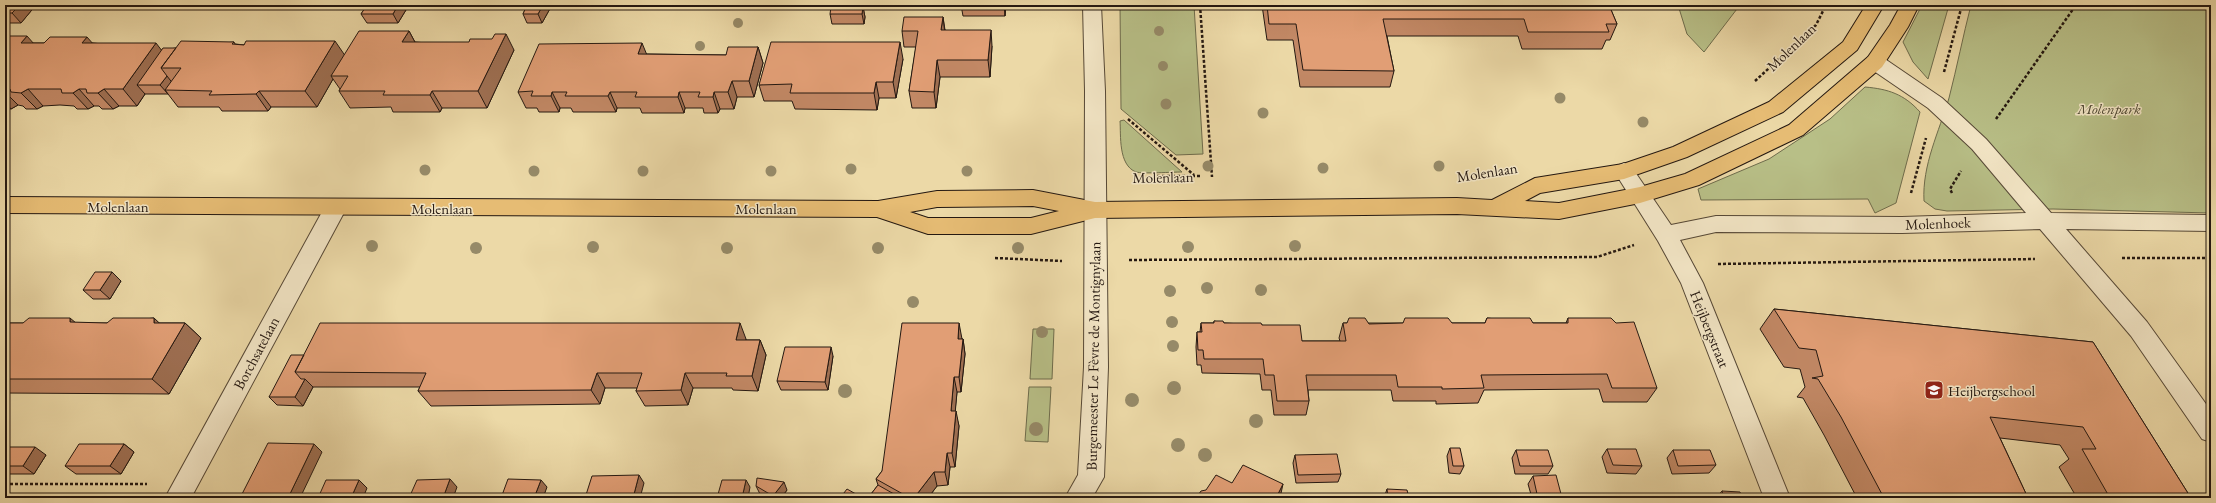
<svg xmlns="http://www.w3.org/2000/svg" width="2216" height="503" viewBox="0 0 2216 503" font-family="'EB Garamond',serif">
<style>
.green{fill:#b8bf87;stroke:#6e6c4c}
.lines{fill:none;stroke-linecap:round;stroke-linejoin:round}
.minor-casing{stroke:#564836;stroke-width:2}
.major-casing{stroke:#241811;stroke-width:2}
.path{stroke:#241811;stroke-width:2.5;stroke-dasharray:3 2;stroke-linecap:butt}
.minor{fill:#f3e6c6;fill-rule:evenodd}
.major{fill:#e6bc74;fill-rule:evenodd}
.tree{fill:#968a68}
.wall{fill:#c28865;stroke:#241811}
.shaded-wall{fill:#9e6f52;stroke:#241811}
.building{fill:#e19e75;stroke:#241811}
.labels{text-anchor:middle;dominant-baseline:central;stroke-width:3;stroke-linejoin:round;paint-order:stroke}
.street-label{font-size:15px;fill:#241811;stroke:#f3e6c6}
.park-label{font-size:15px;font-style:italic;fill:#504a34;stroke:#f3e6c6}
.poi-label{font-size:15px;fill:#241811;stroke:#f3e6c6;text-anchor:start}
</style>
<rect width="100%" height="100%" fill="#ecd9a7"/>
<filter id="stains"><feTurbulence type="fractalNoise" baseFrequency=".005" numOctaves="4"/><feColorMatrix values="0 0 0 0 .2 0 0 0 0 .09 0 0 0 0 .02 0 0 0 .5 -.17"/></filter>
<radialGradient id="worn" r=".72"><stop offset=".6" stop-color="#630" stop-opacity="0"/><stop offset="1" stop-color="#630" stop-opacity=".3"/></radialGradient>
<path class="green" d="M1120,5H1194L1203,154L1176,155L1121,109Z
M1678,5H1740L1704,52L1687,34Z
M1922,5H1949L1928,79L1913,62L1903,42Z
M1971,5H2211V213L2053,209L1947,211L1935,209L1924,201C1922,165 1939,132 1949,98C1957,67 1963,36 1971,5Z
M1865,87C1888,89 1904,94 1920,112L1896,203L1875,213L1868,199L1701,200L1698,189L1769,159L1830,119Z
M1124,120L1182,172C1173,172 1143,174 1136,172C1118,165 1121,135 1120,121Z
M1033,329H1054L1052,379H1030Z
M1029,387H1051L1048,442L1025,441Z"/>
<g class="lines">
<g class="minor-casing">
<path id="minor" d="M1083,5H1101L1105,91L1108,367L1104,477L1092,498H1065L1078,475L1084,367L1085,91Z
M1875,55L1882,57L1942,98L1986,139L2051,213L2211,215V231L2066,229L2147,322L2211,411V442L2202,439L2131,336L2040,229L1902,233L1716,232L1680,240L1703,283L1790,498H1764L1681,283L1658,241L1614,171L1617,166L1624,163L1631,166L1671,225L1716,216L1902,217L2026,213L1972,149L1928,108L1868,67L1865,62L1868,57Z
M336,199L344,201L347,207L191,498H165L328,201Z"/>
</g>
<g class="major-casing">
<path id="major" d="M1866,5H1884L1857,50L1783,112L1687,157L1624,179L1540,193L1525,201L1559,203L1640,187L1685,174L1789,125L1868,57L1890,25L1901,5H1919L1908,27L1882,67L1803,135L1699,185L1640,203L1559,219L1457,214L1095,218L1031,234H928L877,217L5,213V197L878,201L937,191L1033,190L1095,202L1457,198L1492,200L1535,178L1623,164L1673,147L1769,102L1843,42ZM1033,206L1059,211L1031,218H928L910,212L937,207Z"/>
</g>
<path class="path" d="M1200,5L1212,177
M1944,72L1962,5
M1755,81L1816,25L1826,5
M1128,119L1194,175
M1996,119L2076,5
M1475,175L1496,171
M1157,176H1200
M1911,193L1926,138
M1952,193L1950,189L1961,171
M995,258L1062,261
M2122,258H2211
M1129,260L1597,257L1634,245
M1718,264L2035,259
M5,484H147"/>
<use href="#minor" class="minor"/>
<use href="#major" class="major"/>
</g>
<g class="tree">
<circle cx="738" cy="23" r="5"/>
<circle cx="1159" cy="31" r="5"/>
<circle cx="700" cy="46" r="5"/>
<circle cx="1163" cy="66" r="5"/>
<circle cx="1560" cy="98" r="5.5"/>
<circle cx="1166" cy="104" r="5.5"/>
<circle cx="1263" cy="113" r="5.5"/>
<circle cx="1643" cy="122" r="5.5"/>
<circle cx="1208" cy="166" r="5.5"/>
<circle cx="1439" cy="166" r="5.5"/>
<circle cx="1323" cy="168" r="5.5"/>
<circle cx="851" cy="169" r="5.5"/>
<circle cx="425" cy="170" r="5.5"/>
<circle cx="534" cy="171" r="5.5"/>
<circle cx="643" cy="171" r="5.5"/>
<circle cx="771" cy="171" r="5.5"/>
<circle cx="967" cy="171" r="5.5"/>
<circle cx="372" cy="246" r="6"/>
<circle cx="1295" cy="246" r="6"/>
<circle cx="593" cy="247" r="6"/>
<circle cx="1188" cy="247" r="6"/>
<circle cx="476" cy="248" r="6"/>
<circle cx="727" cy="248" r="6"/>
<circle cx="878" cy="248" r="6"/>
<circle cx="1018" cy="248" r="6"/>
<circle cx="1207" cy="288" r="6"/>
<circle cx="1261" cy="290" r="6"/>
<circle cx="1170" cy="291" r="6"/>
<circle cx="913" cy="302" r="6"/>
<circle cx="1172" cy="322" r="6"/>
<circle cx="1042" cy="332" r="6"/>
<circle cx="1173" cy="346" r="6"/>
<circle cx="1174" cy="388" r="7"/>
<circle cx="845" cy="391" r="7"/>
<circle cx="1132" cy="400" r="7"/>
<circle cx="1256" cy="421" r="7"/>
<circle cx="1036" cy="429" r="7"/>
<circle cx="1178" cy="445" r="7"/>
<circle cx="1205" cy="455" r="7"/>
</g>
<path class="wall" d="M5,5H36L21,23H5Z
M367,5H409L398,23H367L361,14Z
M527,5H552L542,23H527L523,14Z
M961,5H1006L1005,16H963Z
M1262,5H1609L1617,24L1610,40H1606L1602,49H1522L1518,36H1387L1394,71L1390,87H1300L1293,40H1267Z
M863,7L865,17L864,24H832L830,14Z
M943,17L945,30L992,46L990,77H940L936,108H912L909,91L916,47H904L902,31Z
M409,31L415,42L514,50L487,108H442L440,112H393L391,107L350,108L339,91L340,89L333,79L317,107H271L268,111H222L219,107H178L168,94H145L137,106H119L113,109H102L99,106H94L88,109H77L74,106L60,105L43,106L37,109H26L23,106L18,105L11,109H5V36L33,43H93L162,50L176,48L234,42L235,44L344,55Z
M758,47L763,63L754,97H737L734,109H720L718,113H704L703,108H685L684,113H642L640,108H617L616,112H573L571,108H560L559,112H539L537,108H526L518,92L647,54L726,55Z
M903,59L896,98H879L877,110L795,109L792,101H764L759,85Z
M112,272L121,281L110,299H93L83,290Z
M1774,309L2093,342L2191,498H2077L2059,467L2069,459L2060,445L2000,438L2028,498H1857L1824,435L1803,398L1797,397L1805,387L1800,369L1784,367L1760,329Z
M154,318L159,323H185L201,338L169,394L5,393V323H107Z
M1487,318L1533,323H1566L1568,318L1657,388L1647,402H1603L1599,389L1484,390L1478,403L1436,404V401H1393L1391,390H1308L1309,401L1306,415H1274L1271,390H1262L1260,374L1202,373L1201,365H1197L1196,347L1197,332H1200L1201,323H1214V321L1224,323L1262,325L1302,341H1340L1339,338L1343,323H1485Z
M746,339V340H760L766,355L758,391L733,390L732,388H693L688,405L645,406L636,391L637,388H605L600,404L431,406L418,391L420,387H313L303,406L277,405L269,397L304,355Z
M962,339H963L965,354L961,392H957L955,411L959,426L955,467H950L948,485L937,486L928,498H868L878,485L876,479L882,471Z
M833,356L828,390H781L777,381Z
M124,444L134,452L121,474H76L65,466Z
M5,447L46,455L34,474H5Z
M1450,448L1464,466L1460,474L1449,473L1447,456Z
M1607,449L1642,466L1636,474L1607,473L1602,457Z
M1516,450L1553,466L1548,474H1515L1512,458Z
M1673,450L1716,465L1709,473L1672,474L1667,458Z
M1295,455L1341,474L1338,482L1296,483L1293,463Z
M1533,476L1561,494L1558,498H1532L1528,484Z
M756,486L787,490L781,498H767L760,494Z
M1387,489L1409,498H1384Z
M1722,491L1742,498H1716Z"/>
<path class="shaded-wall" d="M20,5H36L21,23L12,13Z
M398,5H409L398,23L393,14Z
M543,5H552L542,23L538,14Z
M1004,5H1006L1005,16Z
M863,7L865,17L864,24L862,14Z
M943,17L945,34L941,30Z
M991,30L992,46L990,77L988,60Z
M409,31L418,48L402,42Z
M506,34L514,50L487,108L478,91Z
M27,36L42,53L21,43Z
M87,37L101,53L82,43Z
M335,41L346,57L331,76L333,79L317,107L305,91Z
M900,42L903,59L896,98L893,82Z
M156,43L169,60L161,68L137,85L145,94L137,106L123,89Z
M642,43L649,60L638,54Z
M758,47L763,63L754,97L749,81Z
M937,60L940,77L936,108L934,92Z
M167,76L174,85L165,90L168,94L160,85Z
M732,81L737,97L734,109L728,92Z
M876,82L879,98L877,110L874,93Z
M28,89L43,106L37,109L21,93Z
M79,89L94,106L88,109L73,93Z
M104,89L119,106L113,109L98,93Z
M259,91L271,107L268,111L256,94Z
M432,91L442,108L440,112L430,95Z
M5,92L18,105L11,109L5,102Z
M552,92L560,108L559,112L551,96Z
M610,92L617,108L616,112L608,96Z
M679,92L685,108L684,113L678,97Z
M714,92L720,109L718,113L713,97Z
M112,272L121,281L110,299L100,290Z
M70,318L88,333L70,322Z
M154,318L170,333L154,323Z
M185,323L201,338L169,394L152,379Z
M740,323L746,339L742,355L736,340Z
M959,323L962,339L960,354L958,339Z
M963,339L965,354L961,392L959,377Z
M760,340L766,355L758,391L752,376Z
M831,347L833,356L828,390L825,382Z
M597,373L605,388L600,404L591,390Z
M685,373L693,388L688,405L681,390Z
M954,377L957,392L954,426L951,411Z
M305,379L313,387L303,406L295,397Z
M956,411L959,426L955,467L952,453Z
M124,444L134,452L121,474L110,466Z
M314,444L322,452L300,498H288Z
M35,447L46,455L34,474L23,466Z
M947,453L950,467L948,485L945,472Z
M934,472L937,486L928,498H914Z
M639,475L644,483L640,498H633Z
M450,479L457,487L453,498H443Z
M359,480L367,488L363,498H351Z
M541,480L547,487L543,498H534Z
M746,480L750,487L748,498H742Z
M784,482L787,490L781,498H774L773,496Z
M1283,484L1280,498H1276Z"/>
<path class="building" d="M5,5H20L12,13H5Z
M367,5H398L393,14H361Z
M527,5H543L538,14H523Z
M1267,5H1609L1617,24H1606L1609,32H1528L1524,19H1383L1394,71L1303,70L1296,24H1269Z
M831,7H863L862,14H830Z
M904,17H943L941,30H991L988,60H937L934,92L909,91L918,31H902Z
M359,31H409L402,42H469L470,39H492L495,34H506L478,91H432L430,95H383L385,91H339L348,76H331Z
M5,36H27L21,43H44L50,37H87L82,43H156L123,89H104L98,93H87L86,89H79L73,93H62L61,89H28L21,93L11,92L10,89H5Z
M181,41L234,42L232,44L244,45L246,41H335L305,91H259L256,94L209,95L212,91L165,90L181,68H161Z
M771,42H900L893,82H876L874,93H790L792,84L759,85Z
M642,43L638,54L726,55L728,47H758L749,81H732L728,92H714L713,97H698L700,92H679L678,97H635L637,92H610L608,96H565L567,92H552L551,96H531L533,91L518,92L539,44Z
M163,48H176L161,68L167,76L160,85H137Z
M95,272H112L100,290H83Z
M1774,309L2093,342L2191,498H2110L2082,449H2096L2083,427L1990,417L2028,498H1884L1841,417L1818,379L1812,378L1823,376L1816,350L1799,348Z
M29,318H70V322L107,323L113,318H154V323H185L152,379H5V323H23Z
M1349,318H1365L1369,324L1403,323L1405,318H1448L1452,323H1485L1487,318H1530L1533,323H1568V318H1611L1616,323L1634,322L1657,388H1612L1607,374L1481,375L1484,388L1442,389V387H1398L1396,375H1306L1309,401H1277L1274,375H1265L1263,359H1204L1203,350H1198L1197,332H1202L1201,323H1214V321H1223L1224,323H1261L1262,325H1300L1302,341H1346L1343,323H1347Z
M320,323H740L736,340H760L752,376H726L727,373H685L681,390L636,391L642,373H597L591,390L418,391L426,373L295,372Z
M902,323H959L958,339H963L959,377H954L951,411H956L952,453H947L945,472H934L914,498H910L876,479L882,471Z
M785,347H831L825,382L777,381Z
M291,355H304L295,372L301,379H305L295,397H269Z
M268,443L314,444L288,498H240Z
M79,444H124L110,466H65Z
M5,447H35L23,466H5Z
M1450,448H1460L1464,466H1453Z
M1607,449H1636L1642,466L1613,465Z
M1516,450H1548L1553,466H1520Z
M1673,450H1710L1716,465L1678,466Z
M1337,454L1341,474L1298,475L1295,455Z
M1243,465L1283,484L1276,498H1196L1201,491L1206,490L1216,475L1232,483Z
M639,475L633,498H585L592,476Z
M1556,475L1561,494H1537L1533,476Z
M757,478L784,482L773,496L756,486Z
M450,479L443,498H409L417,480Z
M508,479L541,480L534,498H501Z
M326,480H359L351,498H318Z
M722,480H746L742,498H717Z
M878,485L901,498H868Z
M847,489L863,498H840Z
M1387,489L1407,490L1409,498H1388Z
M1722,491L1740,492L1742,498H1724Z"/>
<defs>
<g id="school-square" transform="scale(1)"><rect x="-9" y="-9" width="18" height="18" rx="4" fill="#8f2418" stroke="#f3e6c6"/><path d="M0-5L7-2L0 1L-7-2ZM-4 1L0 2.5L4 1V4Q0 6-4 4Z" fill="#fff"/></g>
</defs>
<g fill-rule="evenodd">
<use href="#school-square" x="1934" y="390"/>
</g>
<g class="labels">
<g class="street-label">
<text transform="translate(1791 47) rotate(-44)">Molenlaan</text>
<text transform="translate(1487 172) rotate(-9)">Molenlaan</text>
<text transform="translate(1163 177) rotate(-1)">Molenlaan</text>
<text x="118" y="206">Molenlaan</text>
<text x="442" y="208">Molenlaan</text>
<text x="766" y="208">Molenlaan</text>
<text transform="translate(1938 223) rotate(-2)">Molenhoek</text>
<text transform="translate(1710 329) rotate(68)">Heijbergstraat</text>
<text transform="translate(256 353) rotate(-62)">Borchsatelaan</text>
<text transform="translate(1093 356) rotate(-89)">Burgemeester Le Fèvre de Montignylaan</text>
</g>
<g class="park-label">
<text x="2109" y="108">Molenpark</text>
</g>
<g class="poi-label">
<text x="1948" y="390">Heijbergschool</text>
</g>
</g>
<rect width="2216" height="503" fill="none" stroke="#ecd9a7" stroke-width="20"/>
<rect x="6" y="6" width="2204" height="491" fill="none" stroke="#241811" stroke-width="2"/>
<rect x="10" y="10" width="2196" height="483" fill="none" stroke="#241811"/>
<rect width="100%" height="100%" filter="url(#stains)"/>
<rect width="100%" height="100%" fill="url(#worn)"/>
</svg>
